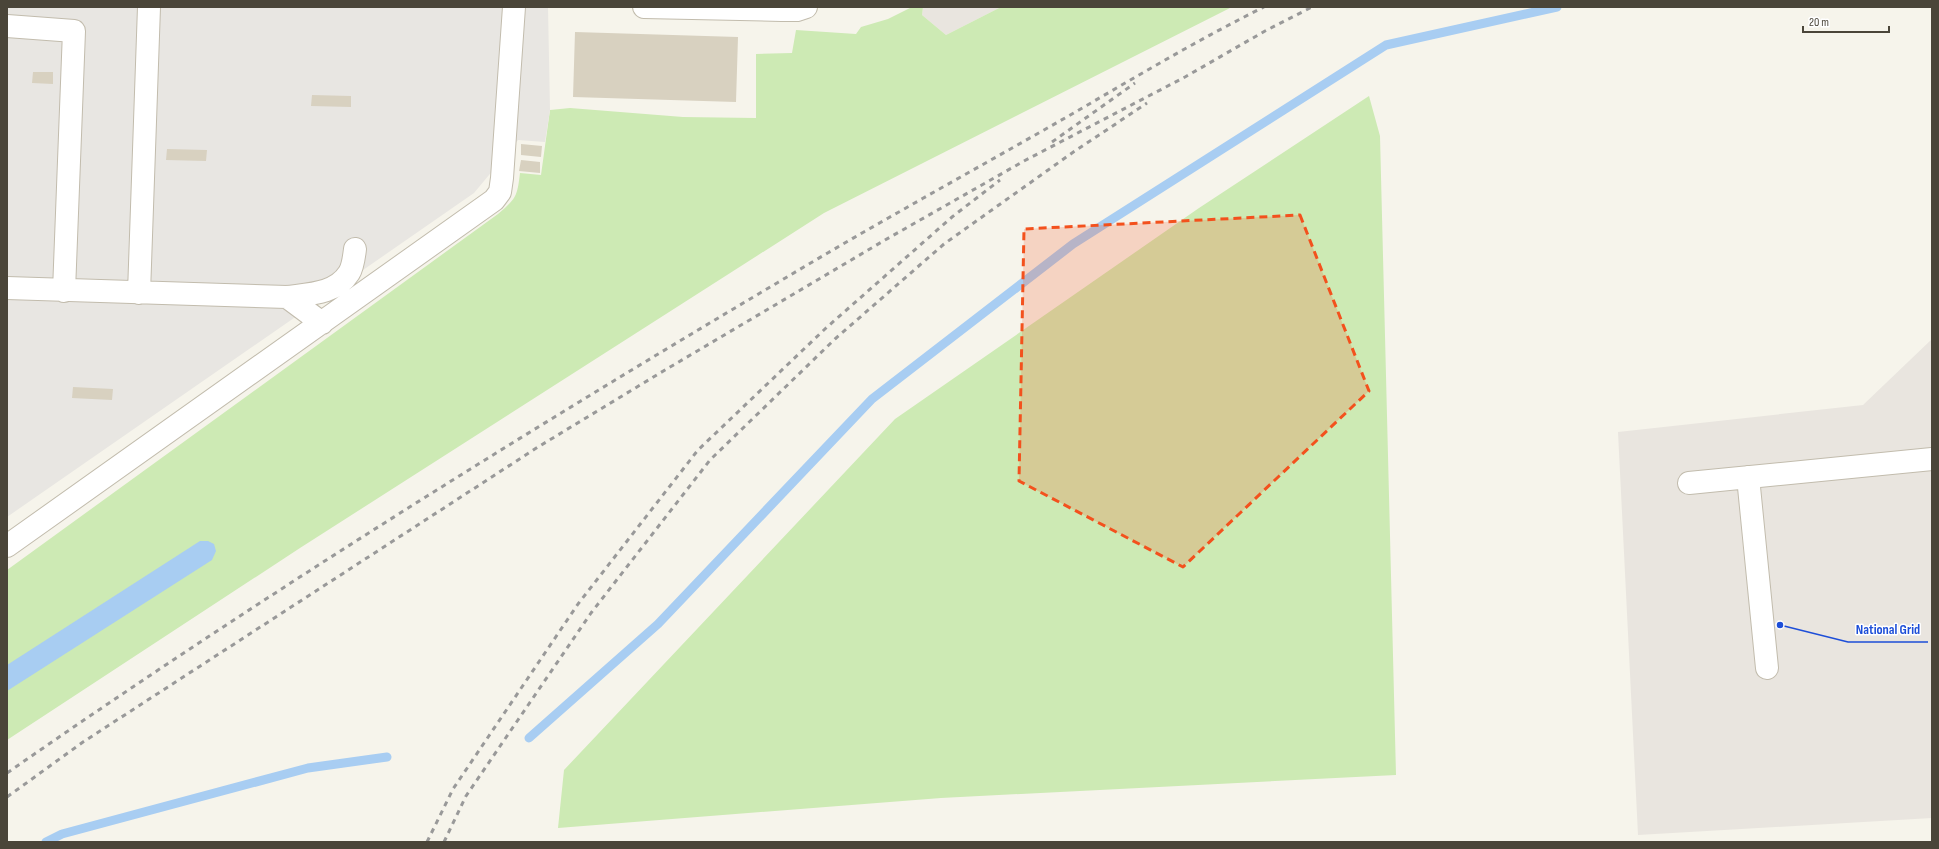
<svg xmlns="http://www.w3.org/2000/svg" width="1939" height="849" viewBox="0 0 1939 849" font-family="'Sofia Sans Condensed',sans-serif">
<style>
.industrial{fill:#e9e5df}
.green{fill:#cdeab4}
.parking{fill:#e8e6e2}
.water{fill:#a8cdf2}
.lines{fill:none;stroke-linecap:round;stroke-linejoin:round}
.stream{stroke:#a8cdf2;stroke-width:9}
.building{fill:#d8d1c0}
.minor-casing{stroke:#c2bcad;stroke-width:24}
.minor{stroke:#fff;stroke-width:22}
.rail{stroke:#999;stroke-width:3;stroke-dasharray:5 5;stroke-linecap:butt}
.marked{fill:#f3511d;fill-opacity:0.2;stroke:#f3511d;stroke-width:3;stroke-dasharray:8 5;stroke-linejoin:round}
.leader{fill:none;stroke:#1d4ed8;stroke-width:1.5}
.callout-dot{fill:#1d4ed8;stroke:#fff;stroke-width:1.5}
.callout-label{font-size:14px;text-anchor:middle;font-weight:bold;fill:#1d4ed8;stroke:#fff;stroke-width:3;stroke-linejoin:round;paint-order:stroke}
</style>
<rect width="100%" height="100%" fill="#f6f4eb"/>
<path class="industrial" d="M923,7H1001L946,35L922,15Z
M1932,339V818L1638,835L1618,432L1863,405Z"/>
<path class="green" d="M912,7H923L922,15L946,35L1001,7H1232L824,213L300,548L7,740V570L498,214C516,198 517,198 520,173L541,175L550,110L570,108L683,117L756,118V54L792,53L796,30L856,34L861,27L888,19Z
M1369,96L1380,136L1396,775L941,798L558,828L564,770L895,419L1199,208Z"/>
<path class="parking" d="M7,7H548L550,110L545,142L518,140L474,193L7,517Z"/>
<path class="water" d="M200,541H208L214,544L216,551L212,560L7,691V665Z"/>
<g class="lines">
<path class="stream" d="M529,738L658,624L872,399L1073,244L1386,45L1557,7
M46,842L62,834L308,768L387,757"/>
</g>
<path class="building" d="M575,32L738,37L736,102L573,97Z
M33,72H53V84L32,83Z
M312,95L351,96V107L311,106Z
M521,144L542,146L541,157L521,155Z
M167,149L207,150L206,161L166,160Z
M521,160L540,162V173L519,171Z
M73,387L113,389L112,400L72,398Z"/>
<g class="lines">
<g class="minor-casing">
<path id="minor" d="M644,7L782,10H797L806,7
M7,26L74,31L64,291
M7,288L287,297L322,323
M139,293L149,7
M287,297C308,294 336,294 349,273C353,267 354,257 355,249
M1748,477L1767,668
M1689,483L1932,459
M7,546L494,200L500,192L502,178L514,7"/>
</g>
<use href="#minor" class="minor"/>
<path class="rail" d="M1052,142L1135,83
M7,773C260,597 522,434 787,277C874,225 963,176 1051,126C1121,86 1191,43 1264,7
M7,797L83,742L538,447L660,373L885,240L1024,161L1185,77L1265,31L1312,7
M427,842L453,789L578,604L698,450L826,328L952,217L1000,180
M444,842L466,796L591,613L710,460L835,339L944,244L1072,153L1147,103"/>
</g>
<path class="marked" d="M1300,215L1369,391L1183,567L1019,481L1024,229Z"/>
<path class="leader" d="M1780 625L1848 642H1928"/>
<circle class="callout-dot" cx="1780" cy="625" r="4"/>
<g class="callout-label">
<text x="1888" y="634">National Grid</text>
</g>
<rect width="1939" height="849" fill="none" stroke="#4a4539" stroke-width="16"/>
<path d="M1803 26v6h86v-6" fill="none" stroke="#4a4539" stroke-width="2"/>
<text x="1809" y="26" font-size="12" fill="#4a4539" stroke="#ffffff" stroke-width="3" paint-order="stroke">20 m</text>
</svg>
